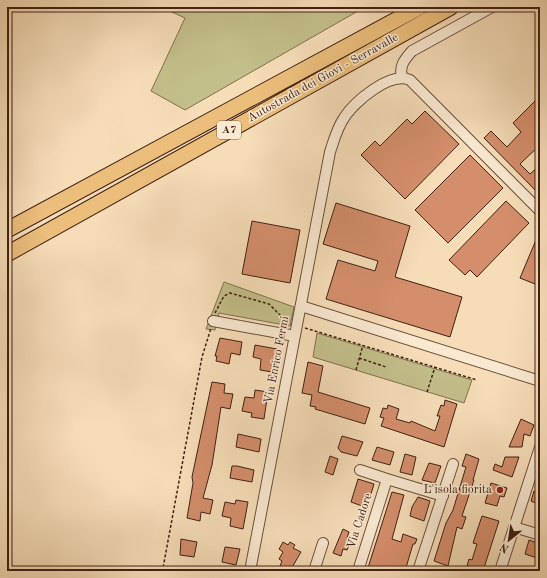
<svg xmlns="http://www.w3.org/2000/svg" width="547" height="578" viewBox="0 0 547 578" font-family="'Old Standard TT',serif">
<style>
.green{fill:#c3bf8a;stroke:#82704f}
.building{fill:#d48e6c;stroke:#402014}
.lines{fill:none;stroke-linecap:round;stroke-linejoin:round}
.minor-casing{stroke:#6e4f3d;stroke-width:12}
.highway-casing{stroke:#402014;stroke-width:17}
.path{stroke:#402014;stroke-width:1.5;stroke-dasharray:3 2;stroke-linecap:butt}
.minor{stroke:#f9e9d1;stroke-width:10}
.highway{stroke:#ebbe7c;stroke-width:15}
.poi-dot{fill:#8f2418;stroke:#f9e9d1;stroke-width:1.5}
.labels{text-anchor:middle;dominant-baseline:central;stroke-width:3;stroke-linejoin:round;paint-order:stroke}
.shield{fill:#f9e9d1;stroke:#785c4d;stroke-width:1}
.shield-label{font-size:11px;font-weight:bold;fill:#402014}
.street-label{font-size:12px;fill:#402014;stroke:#f9e9d1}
.poi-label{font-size:12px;fill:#402014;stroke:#f9e9d1;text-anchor:end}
</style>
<rect width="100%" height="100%" fill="#f6ddb8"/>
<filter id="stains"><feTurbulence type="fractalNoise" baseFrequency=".005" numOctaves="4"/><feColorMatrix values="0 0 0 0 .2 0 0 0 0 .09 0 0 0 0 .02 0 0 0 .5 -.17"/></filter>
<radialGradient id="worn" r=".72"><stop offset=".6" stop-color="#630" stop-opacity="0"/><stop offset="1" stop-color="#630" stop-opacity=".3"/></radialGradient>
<path class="green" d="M161,7H365L185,110L151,91L185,18Z
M224,282L294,307L290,326L219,313L215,330L206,329Z
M317,333L472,380L464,403L313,357Z"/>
<path class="building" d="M540,96V145L520,164L530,174L540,165V195L484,138L491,131L507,147L521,132L513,123Z
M425,111L459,144L405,199L361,155L375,141L380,146L407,119L412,124Z
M470,155L503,188L448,243L415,210Z
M506,201L529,223L477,277L470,270L465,275L449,260Z
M336,203L410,226L395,277L462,297L450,337L326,299L338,260L375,271L378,261L323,244Z
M252,221L300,230L290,283L242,274Z
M536,240L540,242V286L520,278Z
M220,338L242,342L240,355L231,353L229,364L216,361L217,356H215Z
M255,345L277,349L276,368L273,367L272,372L260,370L261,359L253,357Z
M308,362L323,366L318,392L370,408L365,424L315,409L316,407L310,406L312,395L302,393Z
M212,382L225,384L224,393L233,394L230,409L221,407L212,465L203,498L213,500L210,514L201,512L200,521L187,518L193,483L192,477Z
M255,390L268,392L264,419L251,417L252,413L242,411L245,397L254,398Z
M445,400L457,404L444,447L381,426L384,418L380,417L383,408L387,409L388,405L399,409L396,419L410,423L411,421L435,431L440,416H437L441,405L444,406Z
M521,419L534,425L530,436L524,434L522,447H509Z
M238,434L261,439L259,452L236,447Z
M342,436L363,442L357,456L341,452L338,448Z
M377,447L394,452L390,465L372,460Z
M405,454L416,457L412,475L400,472Z
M466,454L479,459L473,480H474L462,516L466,517L462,529L457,527L448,566L434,561L446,523L453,510L466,467L462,466Z
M330,456L338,459L333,475L325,472Z
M505,457H519L512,477L493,470L495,464L502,467Z
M429,463L441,466L435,483L422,480Z
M232,466H237L254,470L252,482L230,478Z
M358,479L374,484L371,494L366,493L362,506L351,502Z
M491,483L507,488L504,497L500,496L497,506L485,503Z
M534,491L540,493V505L531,501Z
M392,492L404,495L392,539L401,542L403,534L417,539L415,544H413L405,571H367Z
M418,497L430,501L424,521L410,516L412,507Z
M236,500L248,502L243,529L230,526L231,518L222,516L225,502L235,504Z
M482,516L499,521L483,571H468L470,566H467L469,559L472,560L477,544L473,543Z
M343,529L349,532L347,538L351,540L347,550L343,549L341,556L333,553Z
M181,539L197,542L194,557L180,555Z
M529,540L540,544V559L525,554Z
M283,542L288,545L290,542L295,545L293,548L301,552L290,571H278L282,561L279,559L283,552L279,549Z
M225,547L240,549L236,565L222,562Z"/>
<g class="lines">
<g class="minor-casing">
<path id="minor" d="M402,78C399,66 404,60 412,51L492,7
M301,306L540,381
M213,321L295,336
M360,470L387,479
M514,527L540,535
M250,571L330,152C334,140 337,128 344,118C354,102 390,71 410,80L540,211
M314,571L323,543
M358,571L387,479L443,496
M418,571L453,464
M500,571L540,447"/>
</g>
<g class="highway-casing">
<path id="highway" d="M7,230L420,7
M7,254L451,7"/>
</g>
<path class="path" d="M215,313L224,296L230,293L269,304L283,318L290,320
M305,328L477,380
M359,358L386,367
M356,370L363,345
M427,392L435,367
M166,571L163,568L202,357L211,328"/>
<use href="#minor" class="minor"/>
<use href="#highway" class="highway"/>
</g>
<circle class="poi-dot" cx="500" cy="490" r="4"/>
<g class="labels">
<rect class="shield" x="217" y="121" width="24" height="18" rx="3"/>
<g class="shield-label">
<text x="229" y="130">A7</text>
</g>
<g class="street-label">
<text transform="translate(323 78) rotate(-29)">Autostrada dei Giovi - Serravalle</text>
<text transform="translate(277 360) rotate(-79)">Via Enrico Fermi</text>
<text transform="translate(360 521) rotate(-72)">Via Cadore</text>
</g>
<g class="poi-label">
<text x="492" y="490">L'isola fiorita</text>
</g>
</g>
<rect width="547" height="578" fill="none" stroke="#f6ddb8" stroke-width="24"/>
<rect x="8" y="8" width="531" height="562" fill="none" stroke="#402014" stroke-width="2"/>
<rect x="12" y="12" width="523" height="554" fill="none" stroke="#402014"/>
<g transform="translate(509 540) rotate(210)" stroke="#f9e9d1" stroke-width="3" paint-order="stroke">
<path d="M0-3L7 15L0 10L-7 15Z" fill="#402014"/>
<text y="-6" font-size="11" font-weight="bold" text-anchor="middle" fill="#402014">N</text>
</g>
<rect width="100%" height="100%" filter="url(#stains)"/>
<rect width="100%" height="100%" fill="url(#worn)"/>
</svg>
